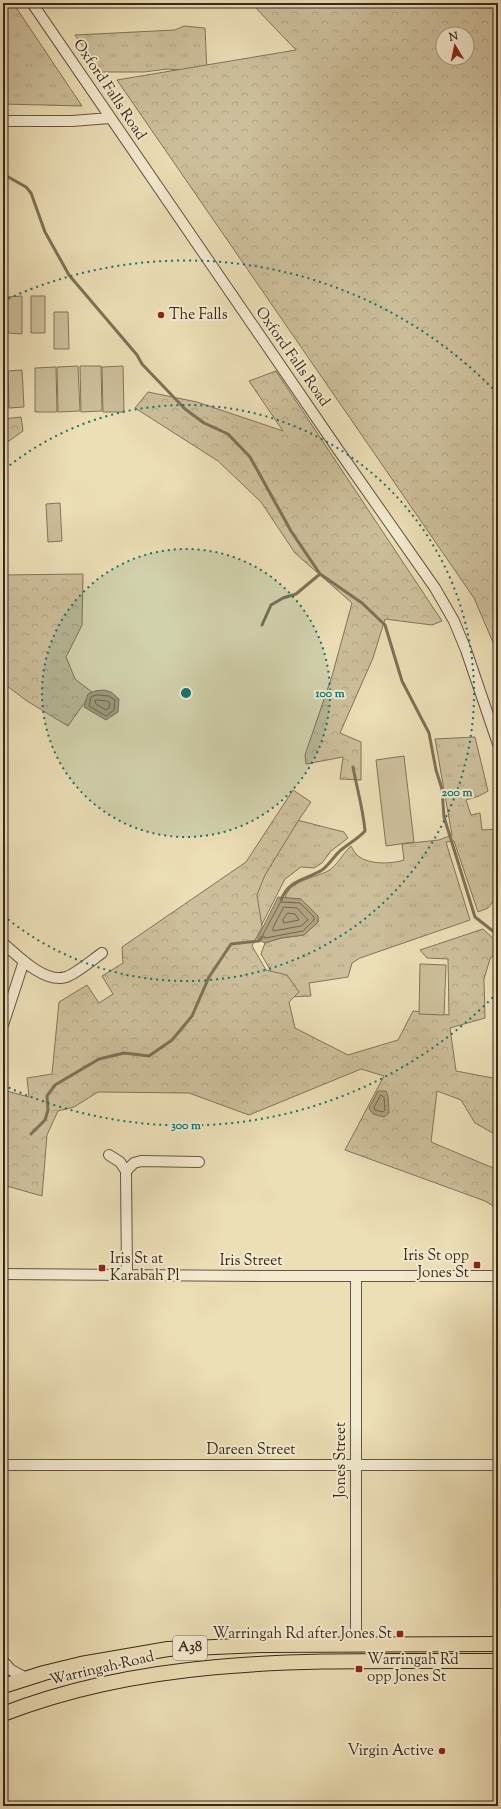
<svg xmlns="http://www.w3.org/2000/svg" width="501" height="1809" viewBox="0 0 501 1809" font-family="'Sorts Mill Goudy',serif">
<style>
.grass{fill:url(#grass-tufts);stroke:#82745a}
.forest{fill:url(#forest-crowns);stroke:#82745a;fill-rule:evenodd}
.park{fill:#cdbf9b;stroke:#82745a}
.water{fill:#afa080;stroke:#7f7057}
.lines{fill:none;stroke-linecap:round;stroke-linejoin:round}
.shore{stroke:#74644d;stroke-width:1}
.stream{stroke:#7f7057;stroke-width:3}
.minor-casing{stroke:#655641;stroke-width:12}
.highway-casing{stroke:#38281a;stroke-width:16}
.minor{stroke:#f3eacf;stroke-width:10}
.highway{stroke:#ecdeb5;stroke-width:14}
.ring{fill:none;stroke:#0f766e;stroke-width:2;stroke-dasharray:2 4}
.poi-dot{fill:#8f2418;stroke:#f3eacf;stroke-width:1.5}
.labels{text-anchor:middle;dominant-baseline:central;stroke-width:4;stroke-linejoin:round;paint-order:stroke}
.shield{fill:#f3eacf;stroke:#706250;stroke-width:1}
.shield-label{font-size:14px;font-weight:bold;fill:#38281a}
.street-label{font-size:15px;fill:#38281a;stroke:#f3eacf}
.poi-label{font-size:15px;fill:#38281a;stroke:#f3eacf;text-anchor:start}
.centre{fill:#0f766e;stroke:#f3eacf;stroke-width:2}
.ring-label{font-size:12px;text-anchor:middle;font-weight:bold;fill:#0f766e;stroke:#f3eacf;stroke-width:4;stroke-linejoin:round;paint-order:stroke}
</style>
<defs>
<pattern id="grass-tufts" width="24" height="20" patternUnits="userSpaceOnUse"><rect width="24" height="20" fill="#cdbf9b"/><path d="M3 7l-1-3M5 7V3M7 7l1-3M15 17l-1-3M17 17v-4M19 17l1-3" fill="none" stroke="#b1a485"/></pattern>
<pattern id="forest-crowns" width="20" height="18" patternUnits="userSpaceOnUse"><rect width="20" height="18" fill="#cdbf9b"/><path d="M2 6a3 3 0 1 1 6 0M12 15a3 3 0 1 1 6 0" fill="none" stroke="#b1a485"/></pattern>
</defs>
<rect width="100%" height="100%" fill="#ecdeb5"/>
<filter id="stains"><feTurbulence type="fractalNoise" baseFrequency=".005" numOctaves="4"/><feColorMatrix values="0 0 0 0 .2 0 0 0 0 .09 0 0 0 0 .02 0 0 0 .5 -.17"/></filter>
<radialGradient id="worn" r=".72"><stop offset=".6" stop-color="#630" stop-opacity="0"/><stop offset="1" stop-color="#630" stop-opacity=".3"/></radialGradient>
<path class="grass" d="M7,3H13L82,106L3,104V6Z
M184,26L205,28L207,72L167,69L144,72H101L75,35L175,30Z
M475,737L488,791L479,796L466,800L471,815L480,813L482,830L497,829L498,895L488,908L478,912L454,841L446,842L470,920L360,958L352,963L348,977L309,983L311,996L286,997L261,954L265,943L281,938L304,935L318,922V916L301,899L285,898C289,881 314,878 328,871C338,865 342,854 351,846C353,849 355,854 358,856C369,865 392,864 404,860L402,844L439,840L452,835L435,739Z
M293,819L344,832L348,838L331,851L322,863L314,868L301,867L285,879L255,938L251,901Z"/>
<path class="forest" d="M251,3H498V654L474,598L117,80L296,50ZM443,34H467V58H443Z
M276,371L442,621L432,625L385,619L373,658L340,733L361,742V780L340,779L343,757L306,764L305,755L332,676L352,603L295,553L261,502L218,461L135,408L148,392L197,402L283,431L249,381Z
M21,417L23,431L3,445V419Z
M83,574L82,625L66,657L75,679L92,692L68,726L27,701L3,683V575Z
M293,790L311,802L298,821L265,875L257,895L262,927L252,946L266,970L287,975L299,992L289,1002L295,1028L348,1055L398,1040L413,1011L449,1015L448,959L427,958L420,950L483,929L498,943V949L490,959L484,979L485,1018L450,1028L456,1071L498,1079V1136L475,1123L461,1100L437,1091L431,1142L498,1170V1209L485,1201L345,1150L384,1076L361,1069L249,1115L189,1093L98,1092L74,1107L58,1111L47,1135L42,1196L3,1185V1090L29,1097L27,1078L52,1074L59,1002L87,985L99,1003L113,994L102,976L123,963L122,947L246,862Z
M8,1725L4,1764L3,1765V1727Z"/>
<path class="park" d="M22,296V334L8,333L7,297Z
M31,296H45V333H31Z
M54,312H68L69,349H54Z
M78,366L80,411L58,412L57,367Z
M80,366H101L102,411L81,412Z
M123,366L124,412H103L102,367Z
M56,367L57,412H35V368Z
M22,370L24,407L9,408L8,371Z
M60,503L62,541L48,542L46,504Z
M404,756L414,842L386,846L376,760Z
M420,964L446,965L444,1015L419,1014Z"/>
<path class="water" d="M104,690L111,692L119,699L118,712L106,720L84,707L88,694L95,691Z
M278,897L301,899L318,916V922L304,935L281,938L265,943L257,939Z
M378,1091H386L388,1096L389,1113L384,1117L373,1114L369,1108Z"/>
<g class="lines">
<path class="shore" d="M97,695L109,696L115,700L114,710L106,716L89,706L91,697Z
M98,700L107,701L110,703L109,708L106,710L96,704L95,701Z
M281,902L300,903L314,917V920L303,931L265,938L263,935Z
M284,907L297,908L308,920L301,926L273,931V928Z
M288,913L295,914L299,920L284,923L283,920Z
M381,1095L384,1097L385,1110L383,1112L375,1110L374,1108Z"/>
<path class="stream" d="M3,174L26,187L31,193L45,232L69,275L137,355L142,364L185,409L204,423L228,434L250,457L291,531L320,574L362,603L385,625L402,681L429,733L436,770L442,789L444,817L475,917L498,935
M262,625L271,605L283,598L296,594L320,574
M281,900C289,879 306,880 322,870C329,865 334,856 341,850C349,843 358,839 365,831C363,808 357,789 353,767
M31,1134L45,1120L48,1110L47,1096L55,1085L99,1059L124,1053L149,1056L172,1040L192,1016L209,977L231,944L259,941L262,937"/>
<g class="minor-casing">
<path id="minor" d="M32,3L339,451L435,588L454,621L466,650L498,744
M3,121H72L110,118
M3,943C18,956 45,984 66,977C77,973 92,960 102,953
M3,1025L24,961
M109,1155L120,1162L126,1171L127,1275
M126,1171L134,1163L141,1161L199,1162
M3,1274L259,1276H498
M356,1276V1644
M3,1465H498
M3,1661L11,1670L26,1678"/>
</g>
<g class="highway-casing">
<path id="highway" d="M3,1686L44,1673L81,1664L168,1649L262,1645L498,1644
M3,1714C161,1652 332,1662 498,1661"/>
</g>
<use href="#minor" class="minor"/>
<use href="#highway" class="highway"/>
</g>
<circle cx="186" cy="693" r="144" fill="#0f766e" fill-opacity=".12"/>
<g class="ring">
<circle cx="186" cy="693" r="144"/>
<path d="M5 469A288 288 0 1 1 5 917"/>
<path d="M497 993A432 432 0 0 1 3 1085M3 301A432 432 0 0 1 497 393"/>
</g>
<g class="poi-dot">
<circle cx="161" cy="315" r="4"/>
<rect x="473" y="1261" width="8" height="8" rx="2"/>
<rect x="98" y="1264" width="8" height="8" rx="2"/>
<rect x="396" y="1630" width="8" height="8" rx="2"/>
<rect x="355" y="1665" width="8" height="8" rx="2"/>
<circle cx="442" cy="1751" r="4"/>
</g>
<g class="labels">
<rect class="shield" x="173" y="1636" width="34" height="24" rx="3"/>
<g class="shield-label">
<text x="190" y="1648">A38</text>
</g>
<g class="street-label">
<text transform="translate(109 90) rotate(56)">Oxford Falls Road</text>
<text transform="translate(292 357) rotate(55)">Oxford Falls Road</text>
<text x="251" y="1261">Iris Street</text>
<text x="251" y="1450">Dareen Street</text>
<text transform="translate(341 1460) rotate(-90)">Jones Street</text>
<text transform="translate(102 1669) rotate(-13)">Warringah Road</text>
</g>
<g class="poi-label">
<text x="169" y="315">The Falls</text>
<text x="469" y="1256" text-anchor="end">Iris St opp<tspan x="469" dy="17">Jones St</tspan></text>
<text x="110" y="1259">Iris St at<tspan x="110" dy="17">Karabah Pl</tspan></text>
<text x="392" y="1634" text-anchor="end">Warringah Rd after Jones St</text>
<text x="367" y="1660">Warringah Rd<tspan x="367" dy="17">opp Jones St</tspan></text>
<text x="434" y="1751" text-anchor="end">Virgin Active</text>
</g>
</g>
<circle cx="186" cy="693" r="6" class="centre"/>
<g class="ring-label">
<text x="330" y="697">100 m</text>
<text x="457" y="796">200 m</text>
<text x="186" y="1129">300 m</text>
</g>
<rect width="501" height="1809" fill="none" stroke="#ecdeb5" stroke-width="16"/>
<rect x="4" y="4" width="493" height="1801" fill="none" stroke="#38281a" stroke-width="2"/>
<rect x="8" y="8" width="485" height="1793" fill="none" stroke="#38281a"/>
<g transform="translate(455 46) rotate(350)"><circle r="19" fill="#f3eacf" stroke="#a89c87"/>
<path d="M0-3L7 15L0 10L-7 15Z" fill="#8f2418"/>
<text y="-6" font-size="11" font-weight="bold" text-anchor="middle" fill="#38281a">N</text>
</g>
<rect width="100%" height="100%" filter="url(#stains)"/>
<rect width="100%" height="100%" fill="url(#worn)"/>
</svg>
